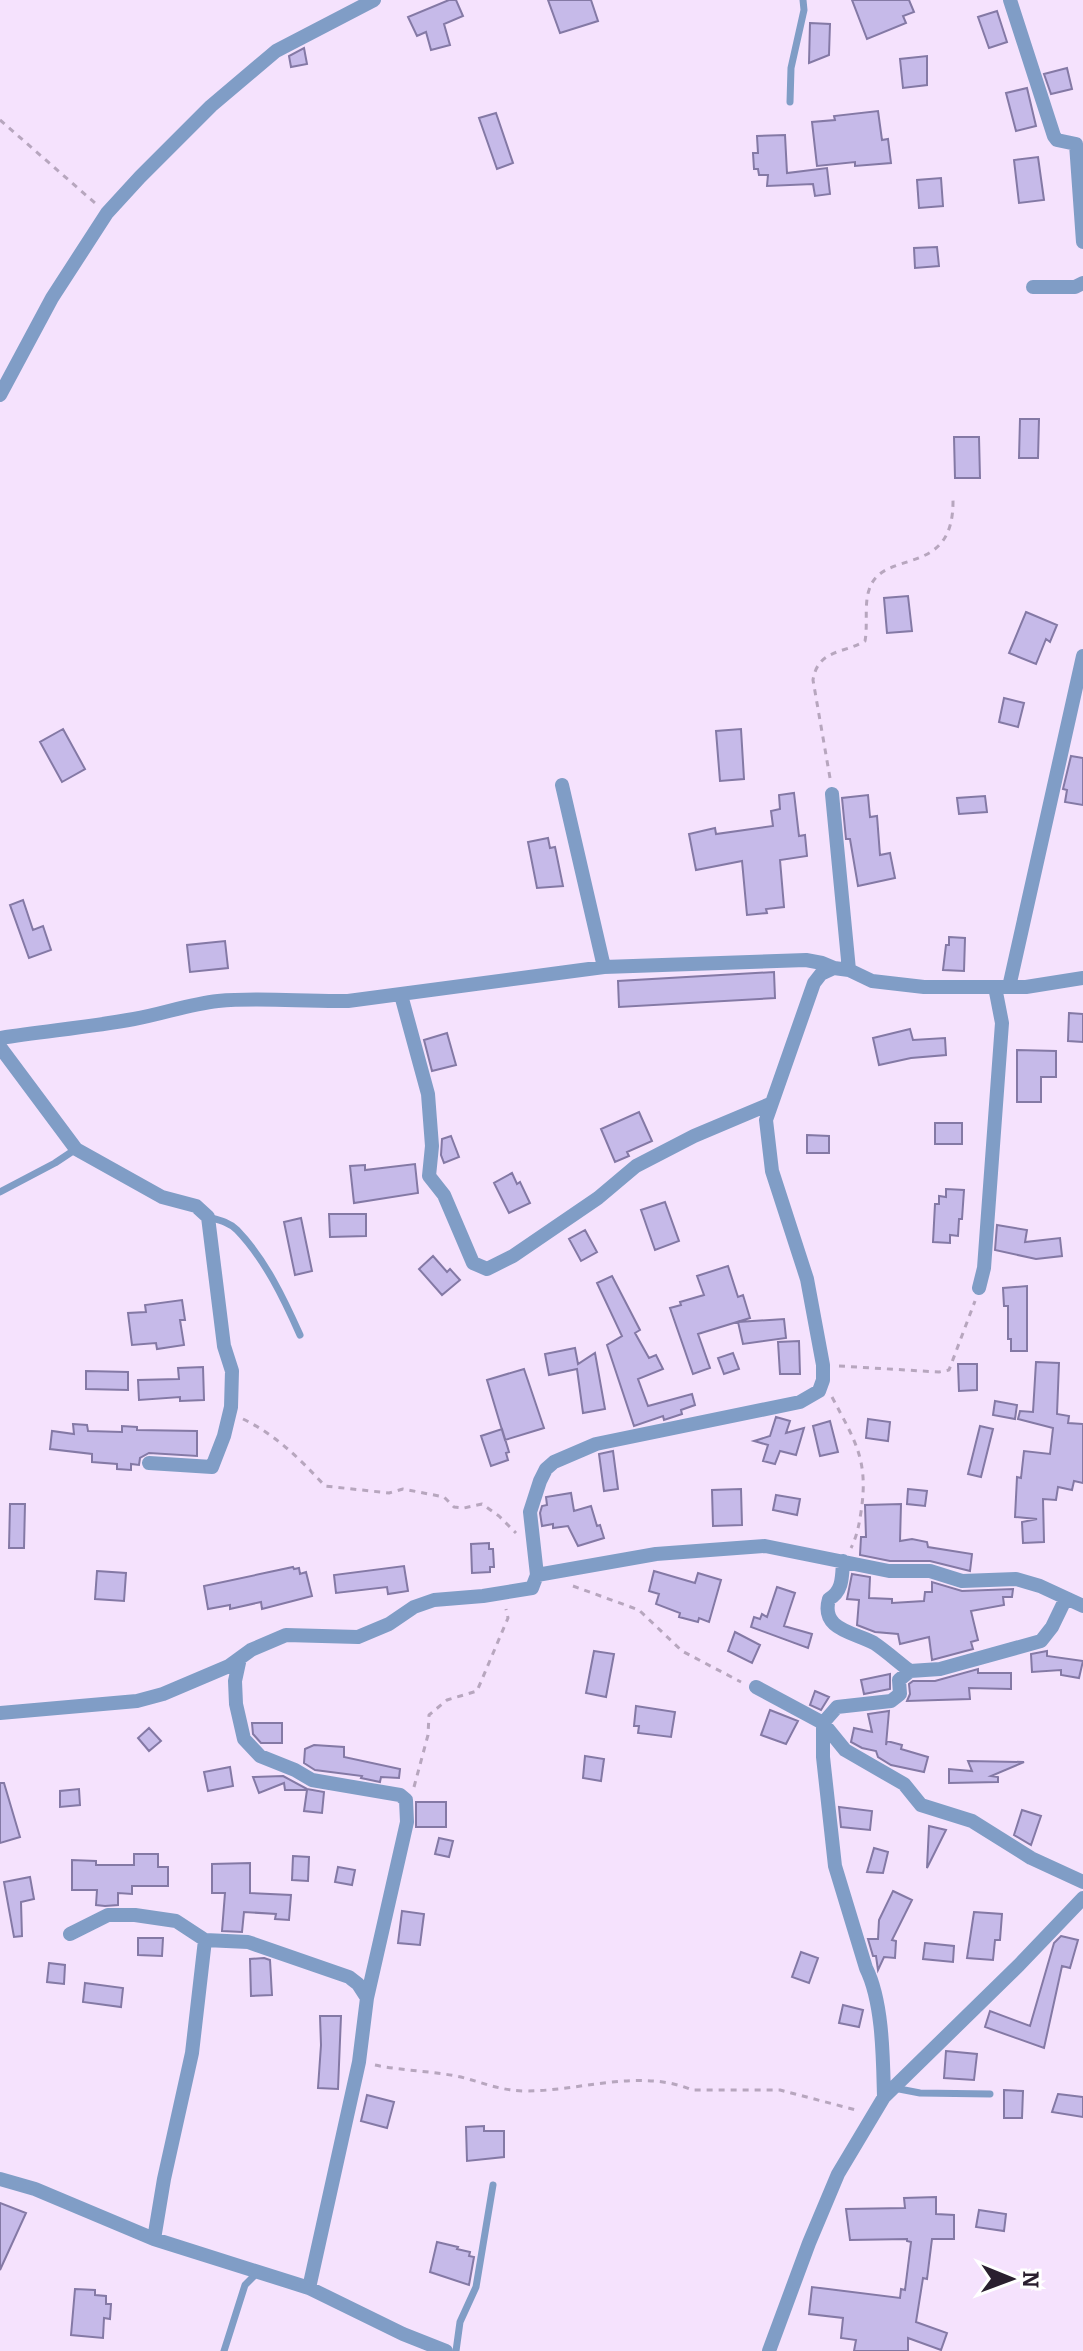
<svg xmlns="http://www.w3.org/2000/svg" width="1083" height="2351" viewBox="0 0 1083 2351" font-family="Bitter,serif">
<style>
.building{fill:#c6bae9;stroke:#8479a5;stroke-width:2}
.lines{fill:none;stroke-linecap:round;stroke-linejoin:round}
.path{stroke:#b7a6be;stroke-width:3;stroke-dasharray:6 6;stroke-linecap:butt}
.lane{stroke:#809dc6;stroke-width:7}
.street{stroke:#809dc6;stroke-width:14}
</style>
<rect width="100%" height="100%" fill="#f5e2fd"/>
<path class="building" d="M449,0H456L463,16L444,24L450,45L431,50L426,32L417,36L408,17Z
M548,0H591L598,21L560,33Z
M852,0H909L914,12L903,16L906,23L867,39Z
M997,11L1007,42L989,48L978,17Z
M810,23L830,24L829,55L809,63Z
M304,48L307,64L291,67L289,56Z
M927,56V85L903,88L900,59Z
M1067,68L1072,89L1051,94L1044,74Z
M1027,88L1036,126L1016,131L1006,93Z
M878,111L882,140L888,139L891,163L855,166V162L817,166L812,122L835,120L834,116Z
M496,113L513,163L497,169L479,118Z
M785,135L787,173L827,168L830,194L815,196L813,184L767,186L768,175H759L758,169H754L753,153H758L757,136Z
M1038,157L1044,200L1019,203L1014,160Z
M941,178L943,206L919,208L917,180Z
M937,247L939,266L915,268L914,248Z
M1020,419H1039L1038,458H1019Z
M954,437H979L980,478H955Z
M908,596L912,631L887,633L884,598Z
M1026,612L1057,625L1050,642L1046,639L1036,664L1009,653Z
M1004,698L1024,703L1018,727L999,722Z
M63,729L85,769L62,782L40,742Z
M741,729L744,779L720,781L716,731Z
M1071,756L1083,758V805L1065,802L1067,790L1063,789Z
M794,793L799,836L805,835L807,856L780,860L784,907L766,909L767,913L747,915L742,861L696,870L689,834L715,828L716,834L773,826L771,811L780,809L779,795Z
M868,795L870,817L877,816L880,855L890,853L895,878L858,886L850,839H846L842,798Z
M985,796L987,812L959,814L957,798Z
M548,838L550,848L555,847L563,886L537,888L528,842Z
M23,900L33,930L43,926L51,950L29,958L10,905Z
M949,937L965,938L964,971L943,970L946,945H949Z
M225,941L228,968L190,972L187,945Z
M774,972L775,998L619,1007L618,981Z
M1069,1013L1083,1014V1042L1068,1041Z
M910,1029L913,1040L945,1038L946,1055L911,1058L879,1065L873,1038Z
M447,1033L456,1065L432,1071L424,1040Z
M1017,1050L1056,1051V1077H1041V1102H1017Z
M639,1112L652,1141L627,1152L629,1156L615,1162L601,1129Z
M935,1123H962V1144H935Z
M807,1135L829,1136V1153H807Z
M451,1136L459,1157L444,1163L441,1155L442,1139Z
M415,1164L418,1193L354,1203L350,1166L365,1165V1170Z
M512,1173L517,1184L520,1182L530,1203L509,1213L494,1183Z
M946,1189L964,1190L962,1219H959L958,1236L950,1235V1243L933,1242L935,1204H939V1196L946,1197Z
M665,1202L679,1241L655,1250L641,1210Z
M329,1214H366V1236L330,1237Z
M301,1218L312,1271L295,1275L284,1222Z
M997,1225L1027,1230L1025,1242L1060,1238L1062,1256L1036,1259L995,1250Z
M585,1230L597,1252L581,1261L569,1239Z
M433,1256L447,1272L450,1269L460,1280L442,1295L419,1269Z
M728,1266L738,1297L743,1295L750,1318L698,1334L710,1368L693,1374L670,1308L681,1305L680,1302L704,1295L697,1276Z
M612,1276L640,1330L635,1333L649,1358L656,1355L663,1369L638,1379L648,1406L692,1394L695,1405L681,1410L682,1414L664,1420L663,1416L634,1426L607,1345L622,1336L597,1283Z
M1027,1286V1351H1011V1339H1008V1306H1004L1003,1288Z
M182,1300L185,1320H180L184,1345L157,1349L156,1343L132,1345L128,1313L146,1312L145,1305Z
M784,1319L786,1338L743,1344L738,1322Z
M799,1341L800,1374H780L778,1342Z
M575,1348L578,1364L595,1353L605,1409L583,1413L577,1369L549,1375L545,1354Z
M733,1353L739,1369L724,1374L718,1358Z
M1036,1362L1059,1363L1057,1414L1069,1416L1068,1423L1083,1424V1483L1074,1481L1072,1490L1058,1487L1056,1500L1043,1499L1044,1542L1023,1543L1022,1522L1037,1519L1015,1517L1017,1477L1021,1478L1024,1451L1050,1454L1053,1428L1018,1419L1020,1411L1033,1412Z
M958,1364H977V1390L959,1391Z
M203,1367L204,1400L180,1401V1397L139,1400L138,1380L179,1379L178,1368Z
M524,1369L544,1428L505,1440L487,1380Z
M86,1371L128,1372V1390L86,1389Z
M995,1401L1017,1405L1015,1419L993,1415Z
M776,1417L790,1421L786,1433L804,1428L796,1455L780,1451L775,1464L763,1461L768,1445L754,1441L770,1436Z
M868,1419L890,1422L888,1441L866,1438Z
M830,1421L838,1452L820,1456L813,1426Z
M73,1424L87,1425L88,1431L122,1432V1426L137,1427V1430L197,1431V1456L149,1453L140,1458L139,1465L131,1464V1470L117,1469V1464L92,1462V1454L50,1449L52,1431L74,1434Z
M980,1426L993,1429L981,1477L968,1474Z
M502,1429L509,1452L506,1453L508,1460L491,1466L481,1436Z
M613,1451L618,1489L604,1491L599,1454Z
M741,1489L742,1525L713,1526L712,1490Z
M908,1489L927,1491L925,1506L907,1504Z
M571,1493L574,1511L591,1506L597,1526L600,1525L604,1538L578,1546L568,1526L553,1528V1524L542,1526L540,1513L542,1506L547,1505L546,1497Z
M776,1495L800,1499L797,1515L773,1510Z
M10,1504H25L24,1548H9Z
M901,1504L900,1541L912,1539L927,1542L928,1547L972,1554L970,1571L930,1561H890L860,1555L861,1537H866L865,1505Z
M489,1543V1549H493L494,1567H490V1572L472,1573L471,1544Z
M404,1566L408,1591L388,1594L387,1587L336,1593L334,1575Z
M293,1567L294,1569L299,1568L300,1574L306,1572L312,1596L262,1609L261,1602L230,1609V1605L208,1609L204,1586Z
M97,1571L126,1573L124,1601L95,1599Z
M654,1571L695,1583L698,1573L721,1580L709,1622L699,1618L698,1622L679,1617L680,1613L656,1604L659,1594L649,1591Z
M852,1574L870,1577L869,1598L892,1599V1603L924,1601L925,1592H932V1582L962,1591L1013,1589L1012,1597H1003L1004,1605L971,1611L978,1640L971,1642L973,1649L932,1660L929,1637L900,1644L898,1634L875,1632L857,1625L859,1600L847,1599Z
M777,1587L795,1593L784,1626L812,1634L808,1648L751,1627L754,1617L760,1619L762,1614L767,1617Z
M735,1632L760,1645L752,1663L728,1651Z
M594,1651L614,1654L606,1697L586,1693Z
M1047,1651V1656L1083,1661L1079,1678L1061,1675V1670L1032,1672L1031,1654Z
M978,1669V1673H1011V1689L969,1688L970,1699L907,1701L910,1694L909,1684L913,1681H935Z
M890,1674V1689L864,1694L861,1680Z
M815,1691L829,1697L821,1710L810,1705Z
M636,1706L675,1712L671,1737L638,1733L639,1726H634Z
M770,1710L798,1721L786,1744L761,1735Z
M889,1711L886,1745L887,1741L902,1745L901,1749L928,1757L924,1772L891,1765L878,1757L876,1751L862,1748L851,1742L854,1728L872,1732L868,1714Z
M252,1723H282V1743H261L253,1734Z
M149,1728L161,1741L149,1751L138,1738Z
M314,1745L344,1747V1757L400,1769L399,1778L381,1777L380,1782L361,1778L362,1776L315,1770L304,1763L305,1749Z
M585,1756L604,1759L601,1781L583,1778Z
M968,1761L1024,1762L991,1776L998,1777V1782L949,1783V1769L972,1771Z
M230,1767L233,1786L208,1791L204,1772Z
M283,1776L307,1789L324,1792L322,1813L304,1811L307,1790H285L284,1783L259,1793L253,1777Z
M0,1783H4L20,1837L0,1843Z
M79,1789L80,1805L60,1807V1791Z
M416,1802H446V1827H416Z
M839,1807L872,1811L870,1830L841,1827Z
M1022,1810L1041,1816L1031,1845L1014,1835Z
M929,1826L946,1830L927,1868Z
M439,1838L453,1841L449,1857L435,1854Z
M874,1848L888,1852L883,1873L867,1872Z
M134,1854H158V1867H168V1886H132V1894L118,1893V1905L105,1906L96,1905L97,1890H72V1860L96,1861V1865H134Z
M293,1856L309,1857L308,1881L292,1880Z
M250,1863V1893L291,1895L289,1920L275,1919L276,1914L244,1912L242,1932L222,1931L225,1893H212V1864Z
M338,1867L355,1870L352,1885L335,1882Z
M30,1877L34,1899L21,1902L22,1936L14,1937L4,1882Z
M893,1891L912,1900L892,1940L896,1941L895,1958L884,1957L878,1970L876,1956H873L868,1939H878L879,1920Z
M402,1911L424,1914L420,1945L398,1943Z
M974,1912L1002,1914L1000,1940H995L993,1960L967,1958Z
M1061,1936L1078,1940L1070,1968L1062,1966L1044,2048L985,2027L990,2011L1030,2026L1054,1943Z
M138,1938H163L162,1956L138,1955Z
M925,1943L954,1946L953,1962L923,1959Z
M801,1952L818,1958L809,1983L792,1977Z
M264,1958L270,1960L272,1995L251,1996L250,1959Z
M49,1963L65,1965L64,1984L47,1982Z
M85,1983L123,1988L121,2007L83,2002Z
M843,2005L863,2010L859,2027L839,2023Z
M320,2016H341L338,2089L318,2088L321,2045Z
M946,2051L977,2054L974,2080L944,2078Z
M1004,2090L1023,2091L1022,2118H1004Z
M1058,2094L1083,2097V2117L1052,2112Z
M367,2095L394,2102L387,2128L361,2121Z
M484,2126V2131H504V2157L467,2161L466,2127Z
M936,2197V2214L954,2215V2239H932L927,2279L923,2278L916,2322L947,2333L941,2350L908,2338V2351H854L856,2340L841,2338L843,2318L809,2314L812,2287L900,2298L901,2289L905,2290L911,2242L907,2241V2239L850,2240L846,2209L905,2208L904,2198Z
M0,2203L26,2213L0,2270Z
M979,2210L1006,2214L1004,2231L976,2227Z
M437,2242L458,2247L457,2249L470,2252L469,2256L474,2257L469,2285L430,2272Z
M75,2289L95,2290V2295L106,2296V2304H111L110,2319L104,2318L103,2338L71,2335Z"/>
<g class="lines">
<path class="path" d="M0,120L95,203
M830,778L813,680C818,649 843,654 865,641C868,625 864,605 869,590C882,547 954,580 953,500
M839,1366L939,1372L949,1370L975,1301
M832,1397C855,1441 869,1460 861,1512C859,1525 857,1536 851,1548
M243,1419C276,1435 300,1459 325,1486L389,1493L403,1489L444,1497L454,1507L464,1508L482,1504L499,1516L516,1533
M573,1586L639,1610L682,1651L741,1682
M414,1787L428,1735L429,1715L447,1700L477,1691L508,1618L506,1609
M375,2065C403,2071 433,2071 461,2077C484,2083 501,2091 527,2091C580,2091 641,2068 692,2090H780L856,2110"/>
<path class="lane" d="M790,102L791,68L804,10L803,0
M0,1192L55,1163L76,1149
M208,1217C219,1220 229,1222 237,1230C265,1259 284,1299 300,1335
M894,2088L920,2093L990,2094
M224,2351L245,2285L257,2273
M456,2351L460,2322L476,2287L493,2185"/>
<path class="street" d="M1010,0L1054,136L1057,140L1076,144L1083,242
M1033,287H1075L1083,283
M0,395L52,298L107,213L140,177L211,106L276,51L374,0
M562,785L604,967
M832,794L849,970
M1009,987L1083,656
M401,995L428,1094L432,1146L429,1176L444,1195L473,1263L487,1269L513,1256L598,1198L636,1166L694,1136L770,1104
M0,1038C45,1031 90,1027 134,1019C163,1014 189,1004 218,1001C262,997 304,1002 348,1001L604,967L806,960L822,963L834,968
M0,1047L76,1149L162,1197L196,1206L208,1217L224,1346L232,1371L231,1407L224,1436L212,1467L149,1463
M979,1288L984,1268L1002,1023L995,987
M843,1561C842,1577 843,1591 829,1599C820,1630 854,1632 874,1643C886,1651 898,1662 910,1671
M537,1575L656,1554L765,1546L889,1571H930L962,1581L1016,1579L1040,1586L1083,1606
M240,1658L235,1681L236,1704L244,1739L260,1756L295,1770L312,1780L400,1795L406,1800L407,1822L367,1998L359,2062L309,2288
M756,1687L823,1723L845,1750L904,1784L921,1805L972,1821L1031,1858L1083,1882
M0,1713L137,1701L163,1694L229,1666L251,1650L286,1635L358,1637L389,1624L414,1607L434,1600L483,1596L532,1588L537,1575L530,1512L540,1481L546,1469L554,1462L596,1444L800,1402L819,1391L823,1380V1365L807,1279L772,1171L766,1120L814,983L821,974L834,968L849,970L872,981L924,987H1026L1083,978
M70,1934L108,1915H135L176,1921L205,1940L192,2053L164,2179L154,2239
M205,1940L248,1942L349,1977L358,1984L367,1998
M884,2097C883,2059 883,2002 866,1968L835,1866L823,1757V1723L837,1707L891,1701L900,1694L899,1680L910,1671L940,1669L1041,1641L1052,1627L1066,1598
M0,2179L35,2189L154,2239L309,2288L403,2334L446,2351
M769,2351L809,2243L838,2174L884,2097L1019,1965L1083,1898"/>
</g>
<g transform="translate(1011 2279) rotate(91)" stroke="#ffffff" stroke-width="6" paint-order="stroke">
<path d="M0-6L14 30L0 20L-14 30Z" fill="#2a1f2f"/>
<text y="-12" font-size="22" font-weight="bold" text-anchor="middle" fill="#2a1f2f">N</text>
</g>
</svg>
